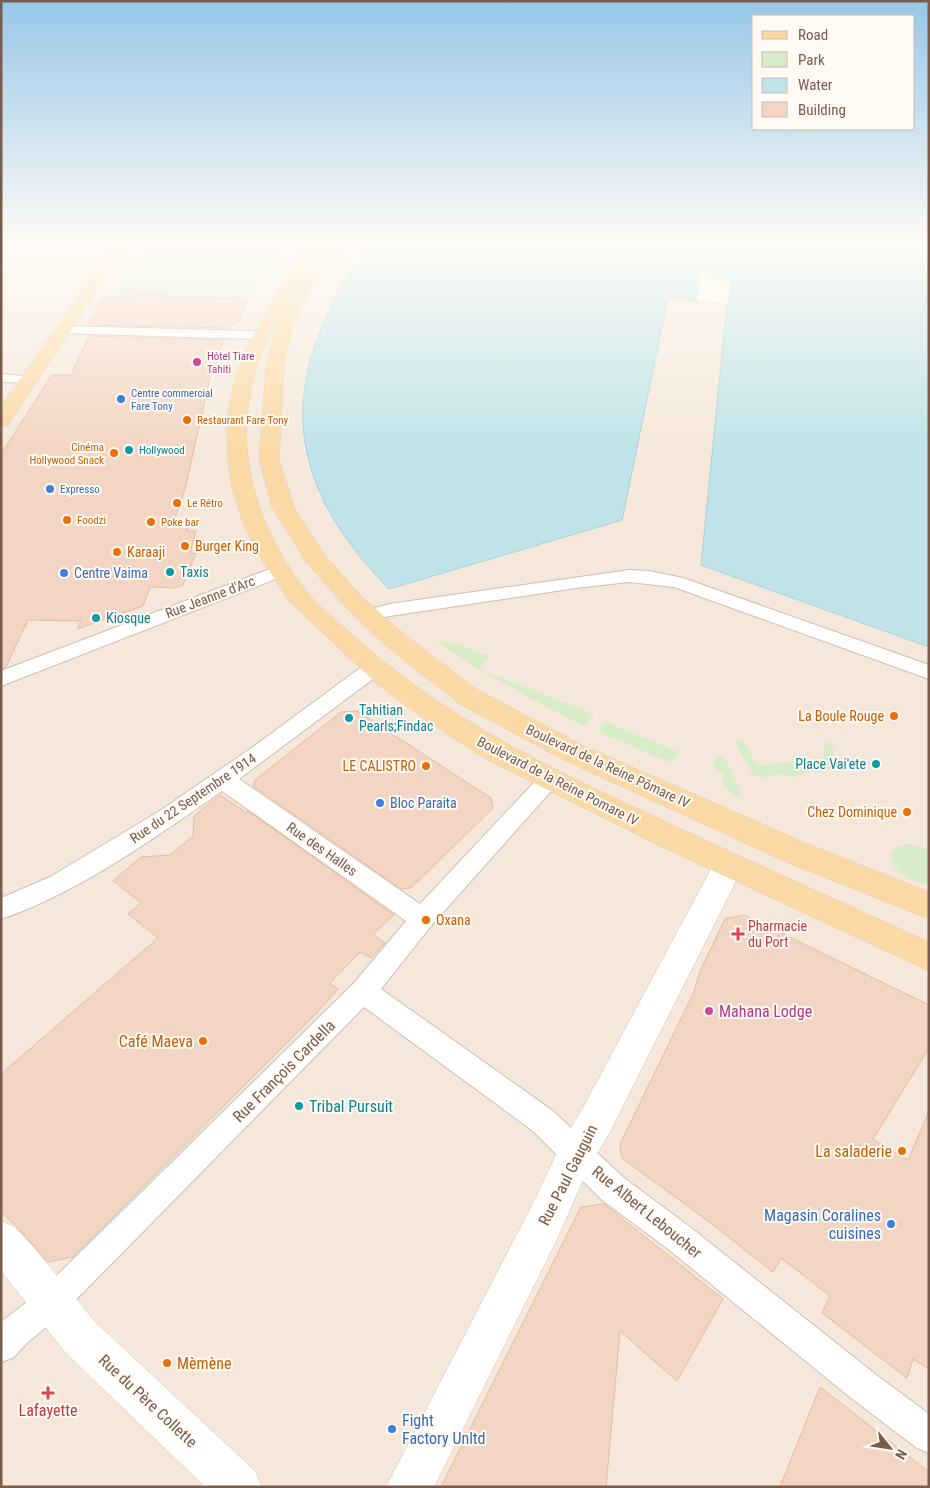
<svg xmlns="http://www.w3.org/2000/svg" width="930" height="1488" viewBox="0 0 930 1488" font-family="'Roboto Condensed',sans-serif">
<style>
.residential{fill:#f5e8da}
.green{fill:#d8ecc9}
.water{fill:#bfe3e8;stroke:#a5d3da}
.pier{fill:#fdf6ec}
.building{fill:#f3d5c3;stroke:#e6bba3}
.lines{fill:none;stroke-linecap:round;stroke-linejoin:round}
.street-casing{stroke:#d1beb0;stroke-width:2}
.secondary-casing{stroke:#d6c0b0;stroke-width:1}
.primary-casing{stroke:#dad1cd;stroke-width:1}
.street{fill:#fff;fill-rule:evenodd}
.secondary{fill:#fff;fill-rule:evenodd}
.primary{fill:#fbd9a5;fill-rule:evenodd}
.hotel-dot{fill:#d1479c;stroke:#fffaf3;stroke-width:2}
.shop-dot{fill:#3f7fe0;stroke:#fffaf3;stroke-width:2}
.food-dot{fill:#e8710a;stroke:#fffaf3;stroke-width:2}
.culture-dot{fill:#0f9aa8;stroke:#fffaf3;stroke-width:2}
.health-dot{fill:#e0444e;stroke:#fffaf3;stroke-width:2}
.labels{text-anchor:middle;dominant-baseline:central;stroke-width:4;stroke-linejoin:round;paint-order:stroke}
.far-hotel-label{font-size:11px;fill:#b23c85;stroke:#fffaf3;text-anchor:start}
.far-shop-label{font-size:11px;fill:#366cbe;stroke:#fffaf3;text-anchor:start}
.far-food-label{font-size:11px;fill:#c56008;stroke:#fffaf3;text-anchor:start}
.far-culture-label{font-size:11px;fill:#0d838f;stroke:#fffaf3;text-anchor:start}
.food-label{font-size:14px;fill:#c56008;stroke:#fffaf3;text-anchor:start}
.culture-label{font-size:14px;fill:#0d838f;stroke:#fffaf3;text-anchor:start}
.shop-label{font-size:14px;fill:#366cbe;stroke:#fffaf3;text-anchor:start}
.street-label{font-size:14px;fill:#7a5c4d;stroke:#fffaf3}
.health-label{font-size:14px;fill:#be3a42;stroke:#fffaf3;text-anchor:start}
.near-hotel-label{font-size:16px;fill:#b23c85;stroke:#fffaf3;text-anchor:start}
.near-food-label{font-size:16px;fill:#c56008;stroke:#fffaf3;text-anchor:end}
.near-street-label{font-size:16px;fill:#7a5c4d;stroke:#fffaf3}
.near-culture-label{font-size:16px;fill:#0d838f;stroke:#fffaf3;text-anchor:start}
.near-shop-label{font-size:16px;fill:#366cbe;stroke:#fffaf3;text-anchor:end}
.near-health-label{font-size:16px;fill:#be3a42;stroke:#fffaf3}
</style>
<rect width="100%" height="100%" fill="#fdf6ec"/>
<path class="residential" d="M1,243H381L369,250L363,258L333,301L311,356L304,387L302,417L304,448L309,469L320,496L349,543L389,589L622,520L668,298L728,304L701,565L929,647V1487H1Z"/>
<path class="green" d="M152,243L283,244L244,295L111,296Z
M436,641L458,644L490,656L479,669L594,714L585,726L571,720L478,669Z
M605,722L679,752L672,763L598,732Z
M738,739L748,746L754,762C772,770 771,762 785,762C800,762 813,777 824,756V741L832,744L834,756L829,769L823,772H807L793,778L778,773C769,777 763,779 753,775L736,744Z
M721,757L725,758L742,794L741,796L732,795L722,783L724,775L713,767L715,759Z
M911,844L929,850V886C913,880 892,875 891,854C896,846 901,845 911,844Z"/>
<path class="water" d="M381,243H929V647L701,565L727,304L668,298L622,520L389,589C307,504 276,423 329,311C340,287 357,256 381,243Z"/>
<path class="pier" d="M701,273L721,275V276L705,275V279L730,281L728,304L697,301Z"/>
<path class="building" d="M136,293L167,294L166,297L240,298L239,302H247L237,324H231L229,328L93,325L94,323H87L105,296L134,297Z
M89,336L224,340L212,369L185,489L174,521H189L187,531H196L190,553H196L183,585L175,588L150,587L143,606L77,629L81,621L28,620L6,667L1,669V454L52,375H71Z
M357,711L491,798L493,808L411,888L401,889L253,786L255,780L341,712Z
M220,795L247,813L248,811L394,915L373,934L385,943L371,958L360,952L330,983L338,989L317,1013L73,1257L48,1262L16,1226L1,1212V1074L158,938L128,914L141,903L113,881L141,857L170,855L193,836L194,816Z
M744,915L929,1005V1048L873,1139L908,1160L929,1111V1369L913,1359L907,1378L822,1313L830,1296L816,1285L781,1258L773,1272L704,1218L623,1159L621,1154L620,1144L693,994L701,969L725,919Z
M604,1204L723,1299L677,1381L620,1331L606,1487H441L581,1207Z
M820,1387L929,1472V1487H780Z"/>
<g class="lines">
<g class="street-casing">
<path id="street" d="M63,326L260,331L267,335L260,339L58,333L56,330Z
M1,374L33,377L35,380L33,383L1,382Z
M280,565L286,567L289,571L286,575L1,686V671Z
M629,570L649,571L683,578L929,665V679L674,587L629,582L576,588L390,616L368,622L361,620L359,616L361,612L389,604Z
M374,661L381,663L384,668L381,673L239,779L420,904L542,774L550,772L558,774L561,780L431,926L381,989L553,1111L624,1178L690,1227L875,1374L929,1414V1453L917,1448L851,1398L668,1249L602,1200L533,1131L364,1007L63,1313L27,1343L13,1358L1,1362V1322L41,1291L354,983L406,921L222,791C156,837 78,893 1,919V898L50,877L158,812L253,747L367,663Z"/>
</g>
<g class="secondary-casing">
<path id="secondary" d="M729,853L740,856L744,865L610,1132L589,1167L557,1239L434,1487H386L529,1211L563,1141L584,1106L718,856Z
M1,1221L15,1227L36,1250L95,1322L255,1471L262,1487H205L65,1352L1,1271Z"/>
</g>
<g class="primary-casing">
<path id="primary" d="M115,243H129L8,425L1,427V407Z
M309,243H324C288,293 252,354 247,418C242,478 267,540 303,587C317,606 337,621 355,637C445,717 539,763 647,813C740,857 835,899 929,942V971L662,847L486,759L427,721L376,683L290,602L260,557L243,523L232,488L227,453V418L234,382L247,346L287,274Z
M332,243H347L312,286L293,325L284,366L279,459L294,507L323,553L361,596L404,634L478,690L584,746L808,844L929,892V919L786,862L564,760L460,704L386,646L345,606L306,562L272,507L259,459L266,366L275,325L297,285Z"/>
</g>
<use href="#street" class="street"/>
<use href="#secondary" class="secondary"/>
<use href="#primary" class="primary"/>
</g>
<linearGradient id="sky" x2="0" y2="1"><stop stop-color="#97c7e8"/><stop offset="0.54" stop-color="#fefbf6"/><stop offset="1" stop-color="#fefbf6" stop-opacity="0"/></linearGradient>
<rect width="930" height="451" fill="url(#sky)"/>
<g class="hotel-dot">
<circle cx="197" cy="362" r="5"/>
<circle cx="709" cy="1011" r="5"/>
</g>
<g class="shop-dot">
<circle cx="121" cy="399" r="5"/>
<circle cx="50" cy="489" r="5"/>
<circle cx="64" cy="573" r="5"/>
<circle cx="380" cy="803" r="5"/>
<circle cx="891" cy="1224" r="5"/>
<circle cx="392" cy="1429" r="5"/>
</g>
<g class="food-dot">
<circle cx="187" cy="420" r="5"/>
<circle cx="114" cy="453" r="5"/>
<circle cx="177" cy="503" r="5"/>
<circle cx="67" cy="520" r="5"/>
<circle cx="151" cy="522" r="5"/>
<circle cx="185" cy="546" r="5"/>
<circle cx="117" cy="552" r="5"/>
<circle cx="894" cy="716" r="5"/>
<circle cx="426" cy="766" r="5"/>
<circle cx="907" cy="812" r="5"/>
<circle cx="426" cy="920" r="5"/>
<circle cx="203" cy="1041" r="5"/>
<circle cx="902" cy="1151" r="5"/>
<circle cx="167" cy="1363" r="5"/>
</g>
<g class="culture-dot">
<circle cx="129" cy="450" r="5"/>
<circle cx="170" cy="572" r="5"/>
<circle cx="96" cy="618" r="5"/>
<circle cx="349" cy="718" r="5"/>
<circle cx="876" cy="764" r="5"/>
<circle cx="299" cy="1106" r="5"/>
</g>
<g class="health-dot">
<path d="M735.5 926.5h5v5h5v5h-5v5h-5v-5h-5v-5h5z"/>
<path d="M45.5 1385.5h5v5h5v5h-5v5h-5v-5h-5v-5h5z"/>
</g>
<g class="labels">
<g class="far-hotel-label">
<text x="207" y="356">Hôtel Tiare<tspan x="207" dy="13">Tahiti</tspan></text>
</g>
<g class="far-shop-label">
<text x="131" y="393">Centre commercial<tspan x="131" dy="13">Fare Tony</tspan></text>
<text x="60" y="489">Expresso</text>
</g>
<g class="far-food-label">
<text x="197" y="420">Restaurant Fare Tony</text>
<text x="104" y="447" text-anchor="end">Cinéma<tspan x="104" dy="13">Hollywood Snack</tspan></text>
<text x="187" y="503">Le Rétro</text>
<text x="77" y="520">Foodzi</text>
<text x="161" y="522">Poke bar</text>
</g>
<g class="far-culture-label">
<text x="139" y="450">Hollywood</text>
</g>
<g class="food-label">
<text x="195" y="546">Burger King</text>
<text x="127" y="552">Karaaji</text>
<text x="884" y="716" text-anchor="end">La Boule Rouge</text>
<text x="416" y="766" text-anchor="end">LE CALISTRO</text>
<text x="897" y="812" text-anchor="end">Chez Dominique</text>
<text x="436" y="920">Oxana</text>
</g>
<g class="culture-label">
<text x="180" y="572">Taxis</text>
<text x="106" y="618">Kiosque</text>
<text x="359" y="710">Tahitian<tspan x="359" dy="16">Pearls;Findac</tspan></text>
<text x="866" y="764" text-anchor="end">Place Vai'ete</text>
</g>
<g class="shop-label">
<text x="74" y="573">Centre Vaima</text>
<text x="390" y="803">Bloc Paraita</text>
</g>
<g class="street-label">
<text transform="translate(210 597) rotate(-21)">Rue Jeanne d'Arc</text>
<text transform="translate(608 766) rotate(25)">Boulevard de la Reine Pōmare IV</text>
<text transform="translate(558 781) rotate(27)">Boulevard de la Reine Pomare IV</text>
<text transform="translate(193 798) rotate(-34)">Rue du 22 Septembre 1914</text>
<text transform="translate(322 849) rotate(35)">Rue des Halles</text>
</g>
<g class="health-label">
<text x="748" y="926">Pharmacie<tspan x="748" dy="16">du Port</tspan></text>
</g>
<g class="near-hotel-label">
<text x="719" y="1011">Mahana Lodge</text>
</g>
<g class="near-food-label">
<text x="193" y="1041">Café Maeva</text>
<text x="892" y="1151">La saladerie</text>
<text x="177" y="1363" text-anchor="start">Mèmène</text>
</g>
<g class="near-street-label">
<text transform="translate(284 1071) rotate(-45)">Rue François Cardella</text>
<text transform="translate(568 1175) rotate(-63)">Rue Paul Gauguin</text>
<text transform="translate(647 1212) rotate(39)">Rue Albert Leboucher</text>
<text transform="translate(148 1401) rotate(43)">Rue du Père Collette</text>
</g>
<g class="near-culture-label">
<text x="309" y="1106">Tribal Pursuit</text>
</g>
<g class="near-shop-label">
<text x="881" y="1215">Magasin Coralines<tspan x="881" dy="18">cuisines</tspan></text>
<text x="402" y="1420" text-anchor="start">Fight<tspan x="402" dy="18">Factory Unltd</tspan></text>
</g>
<g class="near-health-label">
<text x="48" y="1410">Lafayette</text>
</g>
</g>
<rect width="930" height="1488" fill="none" stroke="#7a5c4d" stroke-width="5"/>
<rect x="752" y="15" width="162" height="115" fill="#fffaf3" stroke="#cabbb1"/>
<rect x="762" y="31" width="25" height="8" fill="#fbd9a5" stroke="#cabbb1"/>
<text x="798" y="40" font-size="15" fill="#7a5c4d">Road</text>
<rect x="762" y="52" width="25" height="15" fill="#d8ecc9" stroke="#cabbb1"/>
<text x="798" y="65" font-size="15" fill="#7a5c4d">Park</text>
<rect x="762" y="78" width="25" height="15" fill="#bfe3e8" stroke="#cabbb1"/>
<text x="798" y="90" font-size="15" fill="#7a5c4d">Water</text>
<rect x="762" y="102" width="25" height="15" fill="#f3d5c3" stroke="#cabbb1"/>
<text x="798" y="115" font-size="15" fill="#7a5c4d">Building</text>
<g transform="translate(890 1448) rotate(120)" stroke="#fffaf3" stroke-width="4" paint-order="stroke">
<path d="M0-4L9 19L0 12L-9 19Z" fill="#7a5c4d"/>
<text y="-8" font-size="14" font-weight="bold" text-anchor="middle" fill="#7a5c4d">N</text>
</g>
</svg>
